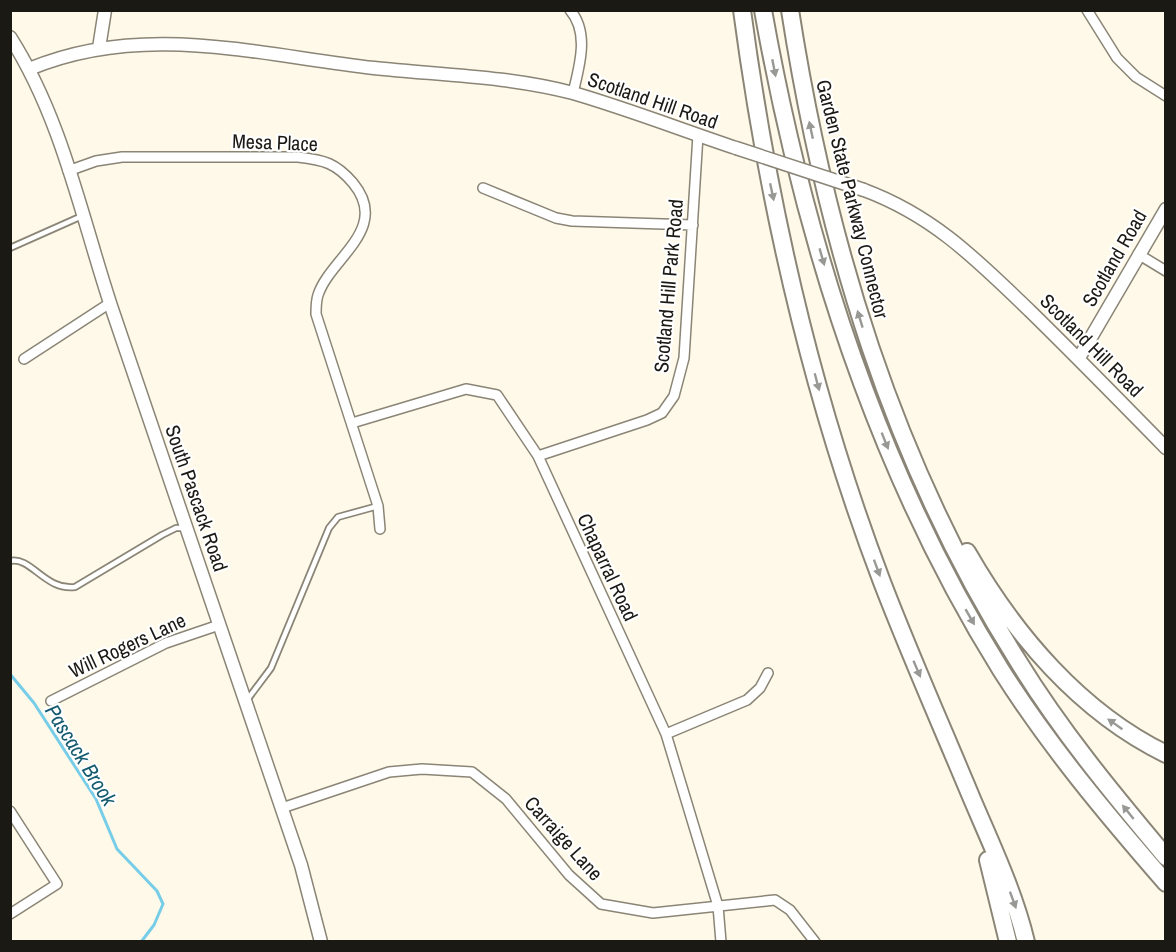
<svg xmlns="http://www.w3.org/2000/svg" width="1176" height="952" viewBox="0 0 1176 952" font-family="'Archivo Narrow',sans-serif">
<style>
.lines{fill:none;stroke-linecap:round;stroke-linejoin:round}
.stream{stroke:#77cde8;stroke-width:3}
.service-casing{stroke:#8a8576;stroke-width:8}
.minor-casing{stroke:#8a8576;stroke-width:12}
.tertiary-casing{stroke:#8a8576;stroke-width:15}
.motorway-casing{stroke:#8a8576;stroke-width:20}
.service{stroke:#fff;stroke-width:4.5}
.minor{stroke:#fff;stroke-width:9}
.tertiary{stroke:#fff;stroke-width:12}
.motorway{stroke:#fff;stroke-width:16}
.tertiary-bridge-casing{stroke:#8a8576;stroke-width:15;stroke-linecap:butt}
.tertiary-bridge{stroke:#fff;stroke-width:12}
.oneway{fill:#989895}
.labels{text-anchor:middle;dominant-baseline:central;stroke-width:4.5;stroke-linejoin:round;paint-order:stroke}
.street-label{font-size:20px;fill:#1b1913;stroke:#fff}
.water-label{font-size:21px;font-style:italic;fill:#145b6f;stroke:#fff}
</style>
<rect width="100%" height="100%" fill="#fef9e8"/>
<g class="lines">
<path class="stream" d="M10,674L34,703L96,799L117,849L157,891L163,904L154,925L141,942"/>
<g class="service-casing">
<path id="service" d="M10,248L82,216
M10,561C31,556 45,591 75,587L162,535L176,528H184
M247,700L271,668L329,528L338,517L378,506"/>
</g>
<g class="minor-casing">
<path id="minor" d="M570,10C590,33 579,67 573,93
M1087,10L1117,58L1136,77L1166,96
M68,171L96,161L122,157H298C324,160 336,163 353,183C391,229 330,258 318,295C316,301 316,308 316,314L378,506L380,529
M483,188L556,218L572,221L693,225
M1138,254L1166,271
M24,359L110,303
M352,423L466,389L497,395L538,456L666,734L718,906L721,942
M538,456L647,420L662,413L674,396L684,358L698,135
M51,701L166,643L219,625
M666,734L747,700L760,688L768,673
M282,808L389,772L422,769L472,772L506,799L569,875L601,904L653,913L775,900L790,910L815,942
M10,811L57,884L10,914"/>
</g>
<g class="tertiary-casing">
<path id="tertiary" d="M10,37C63,120 82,220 113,312C176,497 239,681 301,865L321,942
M99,48L105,10
M29,69C144,21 257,55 374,68C440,75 508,76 573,93C628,109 682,130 736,148
M864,190C934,216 977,260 1030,311C1076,356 1121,402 1166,448
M1079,358L1166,209"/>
</g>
<g class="motorway-casing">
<path id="motorway" d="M742,10C768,205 812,398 882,582C910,655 942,727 972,799C992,846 1014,892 1026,942
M763,10C804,240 877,471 1001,670C1049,746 1107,815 1166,883
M790,10C826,241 893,463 1018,661C1061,731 1113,794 1166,857
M967,552C1014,634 1080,712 1166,754
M988,860L1008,942"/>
</g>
<use href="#service" class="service"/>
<use href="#minor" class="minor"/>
<use href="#tertiary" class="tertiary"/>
<use href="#motorway" class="motorway"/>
<g class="tertiary-bridge-casing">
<path id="tertiary-bridge" d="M736,148L864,190"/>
</g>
<use href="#tertiary-bridge" class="tertiary-bridge"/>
</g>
<defs><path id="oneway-solid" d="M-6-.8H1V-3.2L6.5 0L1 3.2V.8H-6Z" transform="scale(1.5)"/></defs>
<g class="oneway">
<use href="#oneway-solid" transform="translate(774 68) rotate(79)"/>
<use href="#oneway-solid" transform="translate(811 130) rotate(-102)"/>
<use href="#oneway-solid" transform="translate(772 192) rotate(78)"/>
<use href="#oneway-solid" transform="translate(822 257) rotate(74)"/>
<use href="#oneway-solid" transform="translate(860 319) rotate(-107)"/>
<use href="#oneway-solid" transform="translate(817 382) rotate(75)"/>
<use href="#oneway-solid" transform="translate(885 441) rotate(68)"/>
<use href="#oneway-solid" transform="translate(877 568) rotate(70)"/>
<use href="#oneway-solid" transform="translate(970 617) rotate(60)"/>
<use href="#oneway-solid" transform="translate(917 669) rotate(67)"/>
<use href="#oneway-solid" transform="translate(1115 724) rotate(-145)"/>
<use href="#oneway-solid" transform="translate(1128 812) rotate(-129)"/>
<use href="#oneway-solid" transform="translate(1013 900) rotate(70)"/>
</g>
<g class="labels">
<g class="street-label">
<text transform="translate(653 100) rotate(19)">Scotland Hill Road</text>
<text transform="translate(275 142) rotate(2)">Mesa Place</text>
<text transform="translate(853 199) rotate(76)">Garden State Parkway Connector</text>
<text transform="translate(1114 258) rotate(-60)">Scotland Road</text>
<text transform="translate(668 286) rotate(-85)">Scotland Hill Park Road</text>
<text transform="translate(1092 345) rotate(45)">Scotland Hill Road</text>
<text transform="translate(197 498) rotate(71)">South Pascack Road</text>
<text transform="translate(608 567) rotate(65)">Chaparral Road</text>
<text transform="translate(127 645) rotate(-25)">Will Rogers Lane</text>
<text transform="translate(564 838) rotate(48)">Carraige Lane</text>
</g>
<g class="water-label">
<text transform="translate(81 755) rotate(58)">Pascack Brook</text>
</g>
</g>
<rect width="1176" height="952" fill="none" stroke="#1b1913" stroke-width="24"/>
</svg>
